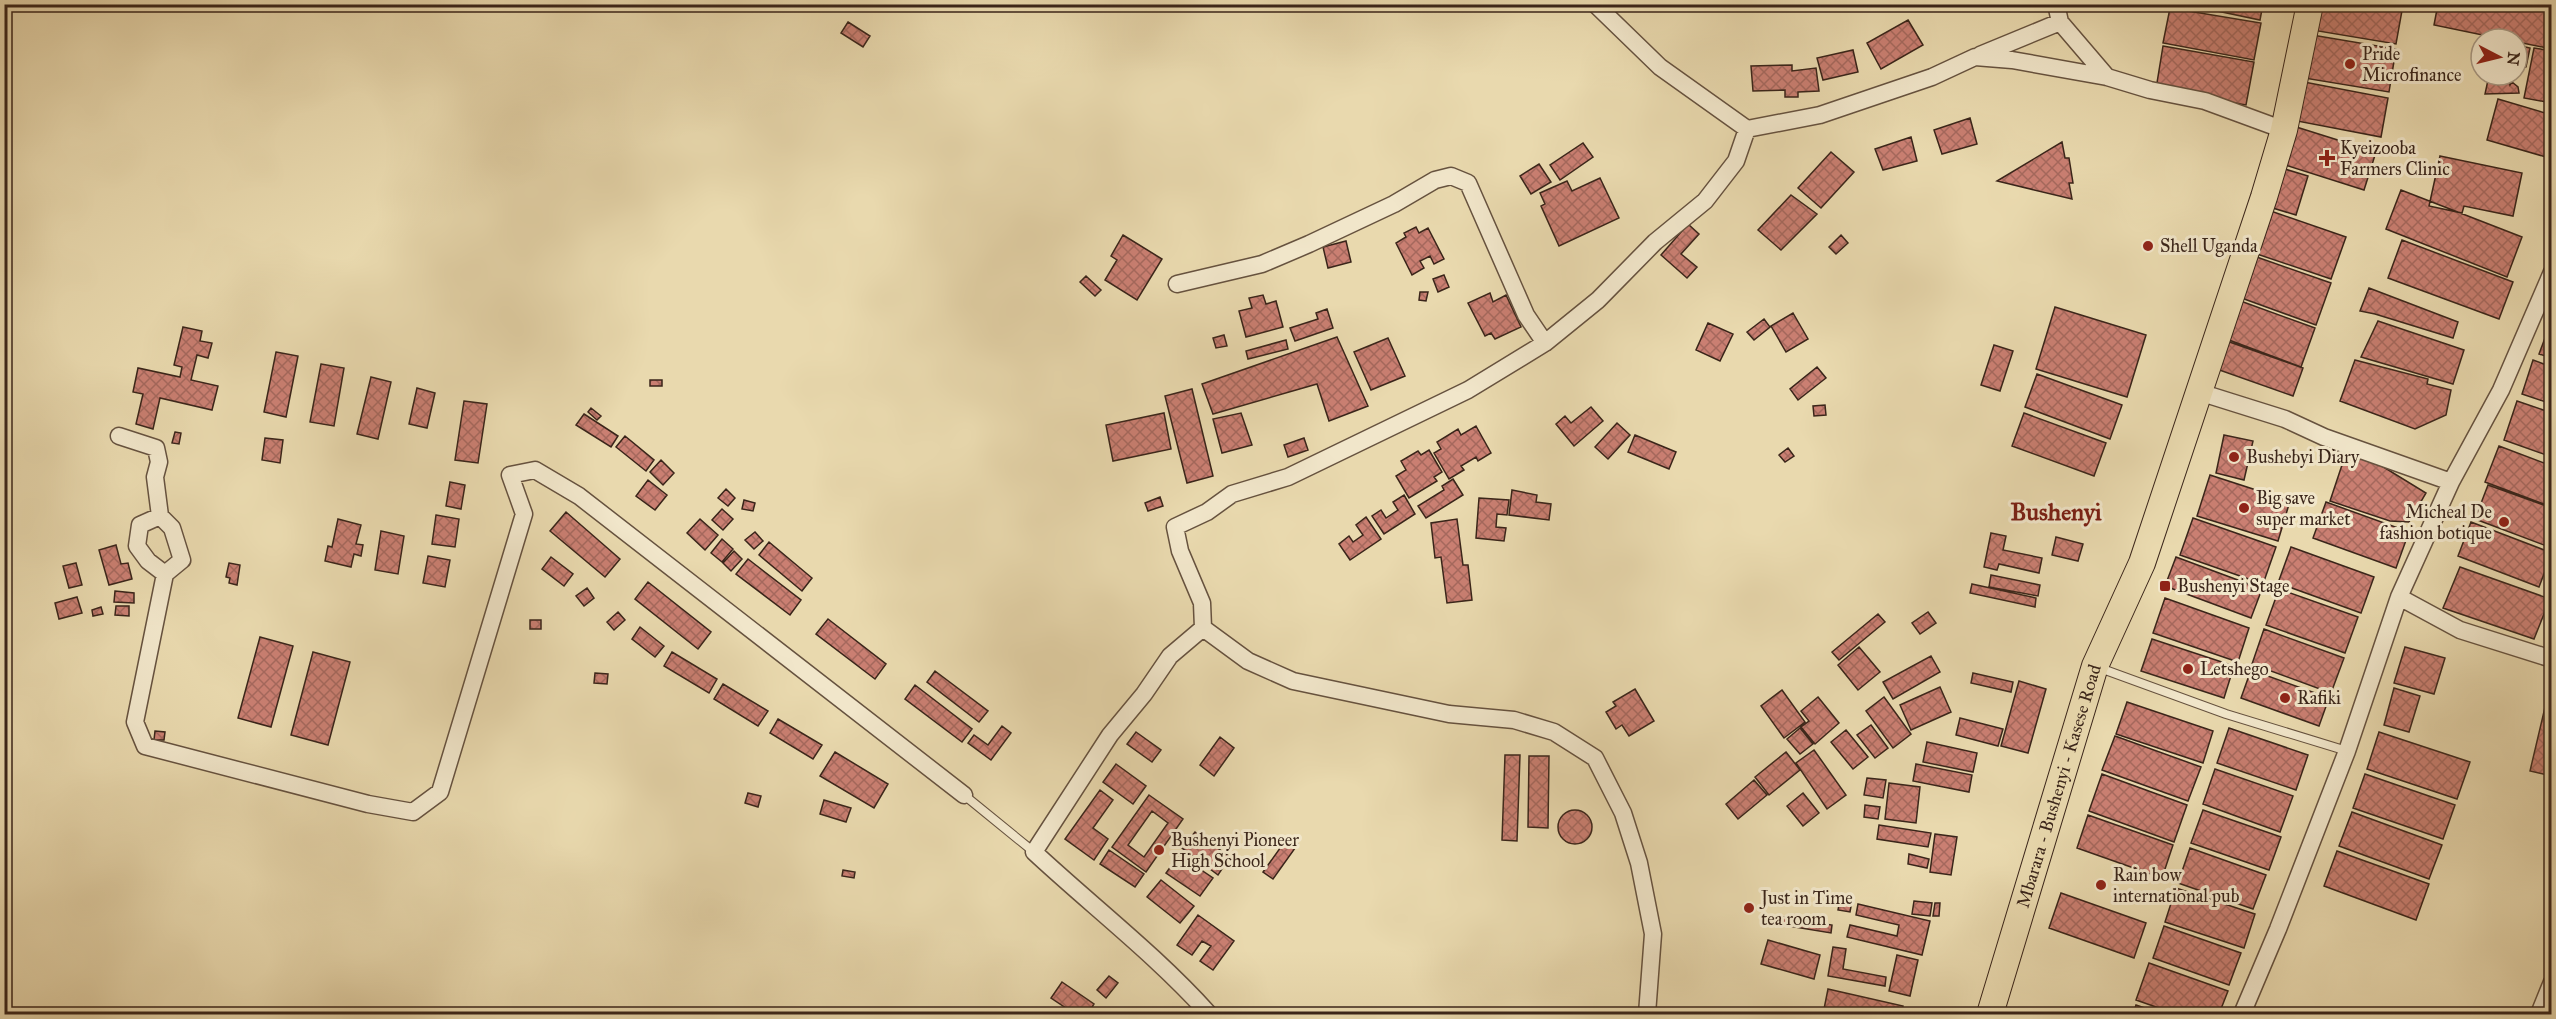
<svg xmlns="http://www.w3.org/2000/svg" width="2556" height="1019" viewBox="0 0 2556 1019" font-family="'IM FELL Great Primer',serif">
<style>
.building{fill:url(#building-cross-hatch);stroke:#3a251a;stroke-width:1.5;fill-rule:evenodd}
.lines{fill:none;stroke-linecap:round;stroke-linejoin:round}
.lane-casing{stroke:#66523f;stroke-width:10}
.street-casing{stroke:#66523f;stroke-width:19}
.primary-casing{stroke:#3a251a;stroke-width:28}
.lane{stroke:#f1e6ca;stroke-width:8}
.street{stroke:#f1e6ca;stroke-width:16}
.primary{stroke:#e9d9ae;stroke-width:26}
.poi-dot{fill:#8f2418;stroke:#f1e6ca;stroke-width:2}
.labels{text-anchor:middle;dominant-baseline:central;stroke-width:6;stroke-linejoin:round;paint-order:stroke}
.poi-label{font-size:18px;fill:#3a251a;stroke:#f1e6ca;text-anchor:start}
.street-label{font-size:18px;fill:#3a251a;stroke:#f1e6ca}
.district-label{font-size:24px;font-weight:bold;fill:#7a1f14;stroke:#f1e6ca}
</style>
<defs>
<pattern id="building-cross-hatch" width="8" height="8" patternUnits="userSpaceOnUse" patternTransform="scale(1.5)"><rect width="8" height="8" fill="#ca7f72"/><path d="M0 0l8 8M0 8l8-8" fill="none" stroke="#a5685d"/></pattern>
</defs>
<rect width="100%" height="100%" fill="#e9d9ae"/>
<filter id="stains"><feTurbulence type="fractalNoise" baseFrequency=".00333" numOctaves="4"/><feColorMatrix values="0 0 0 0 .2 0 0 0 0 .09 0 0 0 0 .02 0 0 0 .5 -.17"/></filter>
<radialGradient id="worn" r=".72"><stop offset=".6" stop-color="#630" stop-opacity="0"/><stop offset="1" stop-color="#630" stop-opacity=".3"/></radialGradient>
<path class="building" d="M2184,4H2263L2260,20Z
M2317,4L2403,5L2396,44L2312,30Z
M2438,4H2522L2552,11V49L2517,42V39H2502L2434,25Z
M2170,8L2261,23L2254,60L2163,43Z
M1908,20L1923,45L1881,69L1867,43Z
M848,22L870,36L863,47L841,33Z
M2312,35L2396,49L2389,92L2304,78Z
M2517,45L2530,48L2526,67L2517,70Z
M2163,46L2254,62L2246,105L2156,89Z
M2534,48L2552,51V103L2524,98Z
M1853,50L1858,72L1823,80L1817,58Z
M1792,65V71L1816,68L1819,91L1798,92V97H1785V90L1753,91L1751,66Z
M2488,80H2498V85L2509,81L2510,85L2512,82L2518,87L2519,93L2485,94Z
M2304,82L2388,98L2381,137L2297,121Z
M2498,99L2552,115V138L2546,157L2487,140Z
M1970,118L1977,144L1942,154L1934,130Z
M2290,125L2376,152L2364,190L2279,163Z
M1911,137L1917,161L1883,170L1875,149Z
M2062,142L2065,158H2069L2073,183H2069L2072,199L1997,181Z
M1583,143L1593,157L1560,180L1550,165Z
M1831,152L1854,172L1821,208L1798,188Z
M2440,156L2522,173L2513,216L2464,206L2462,213L2429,206Z
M1539,164L1551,182L1531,194L1520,176Z
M2278,167L2308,176L2296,215L2266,206Z
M1600,178L1619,218L1559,246L1541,206L1545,204L1540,193L1567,181L1572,191Z
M2401,190L2522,237L2507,277L2386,229Z
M1791,195L1817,214L1781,250L1758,230Z
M2265,209L2346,237L2331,279L2251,252Z
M1688,224L1699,234L1681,254L1697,267L1687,278L1661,255Z
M1416,227L1419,233L1428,228L1444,259L1434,264L1430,256L1420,261L1424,268L1412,275L1396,243L1406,237L1404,233Z
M1123,235L1162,259L1137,300L1105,280L1117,260L1111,256Z
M1841,235L1848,243L1836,254L1829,247Z
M2402,240L2513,282L2499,319L2388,278Z
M1346,241L1351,262L1328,268L1323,247Z
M2251,255L2331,283L2316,325L2236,296Z
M1444,275L1449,287L1438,292L1433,279Z
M1086,276L1101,290L1095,296L1080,282Z
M2369,288L2458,322L2453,338L2375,314L2360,311Z
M1420,292H1428L1426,301L1419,300Z
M1490,293L1493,302L1506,295L1521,327L1495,339L1491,333L1485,336L1468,303Z
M1263,295L1266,304L1276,301L1283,327L1246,337L1239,311L1252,308L1249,298Z
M2235,299L2315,328L2301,367L2221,337Z
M2055,307L2146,335L2127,397L2036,369Z
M1327,309L1333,328L1295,341L1290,328L1318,319L1316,313Z
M1793,313L1808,339L1786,352L1771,326Z
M1764,319L1770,327L1754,340L1747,332Z
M2552,319V358L2539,354Z
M2378,321L2464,350L2453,384L2361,357Z
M1708,323L1733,334L1720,361L1696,350Z
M183,327L202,331L200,341L212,343L208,358L197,355L191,380L218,386L212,410L160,398L153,429L136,424L143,394L133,392L138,368L180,377L182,367L174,365Z
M1224,335L1227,346L1216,348L1213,338Z
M1337,337L1368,406L1329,421L1317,384L1213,414L1202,384Z
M1388,338L1405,376L1371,390L1354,352Z
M2221,339L2303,368L2293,396L2211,367Z
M1286,340L1288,349L1248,359L1246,351Z
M1994,345L2013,351L2000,391L1981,385Z
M276,352L298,356L286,417L264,412Z
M2355,360L2428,379L2427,384L2451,390L2446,415L2415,429L2340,401Z
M2533,360L2552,367V404L2522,394Z
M321,364L344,368L334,426L310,422Z
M1817,367L1826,378L1798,400L1790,389Z
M2037,374L2122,405L2110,439L2025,407Z
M371,377L391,382L378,439L357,434Z
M650,380H662V386H650Z
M417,388L435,393L427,428L409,424Z
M1192,389L1213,476L1187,483L1165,396Z
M464,401L487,404L478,463L455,460Z
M2517,401L2552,413V457L2504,440Z
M1825,405L1826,415L1814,416L1813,406Z
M1591,407L1603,421L1574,446L1556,424L1565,416L1571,423Z
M591,408L601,416L597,420L588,412Z
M1164,413L1171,449L1113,461L1106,425Z
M1241,413L1252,445L1222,453L1213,419Z
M2024,413L2106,443L2094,476L2012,446Z
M584,414L618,436L611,447L576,425Z
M1617,423L1630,435L1608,459L1595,447Z
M1476,426L1491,453L1478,461L1476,457L1461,466L1464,470L1449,479L1434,453L1441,449L1437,442L1458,429L1461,435Z
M175,432L181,433L179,444L172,443Z
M1635,435L1676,452L1669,469L1628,452Z
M2224,435L2253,441L2244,480L2216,473Z
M625,436L654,460L646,471L616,447Z
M265,438L283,440L280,463L262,460Z
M1304,438L1308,450L1288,457L1284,445Z
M2499,446L2552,466V507L2485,482Z
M1788,448L1794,456L1785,462L1779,455Z
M1429,450L1442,472L1434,477L1437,481L1409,498L1396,476L1406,470L1401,461L1418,451L1421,455Z
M2346,453L2377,463L2426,493L2409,522L2390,521L2330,501Z
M661,460L674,473L663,485L650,472Z
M2210,475L2290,501L2278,541L2197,516Z
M1453,479L1463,495L1426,518L1418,506L1444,490L1442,486Z
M648,480L667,495L655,510L636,496Z
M450,482L465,485L461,509L446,506Z
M2488,485L2552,508V548L2475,519Z
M726,489L735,498L728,506L718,498Z
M1512,490L1537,495L1536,502L1551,504L1549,520L1509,515Z
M1404,495L1415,514L1384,534L1372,516L1381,510L1386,518L1398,510L1393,502Z
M1160,497L1163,506L1148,511L1145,503Z
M1479,498L1509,500L1507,515L1497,514L1496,527L1506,528L1504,541L1476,538Z
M744,500L755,503L753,511L742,509Z
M2326,502L2409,532L2396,568L2313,538Z
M722,509L733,519L723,530L712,520Z
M566,512L620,559L605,577L550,531Z
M436,515L459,519L455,547L432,544Z
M1366,517L1381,539L1350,560L1339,544L1349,536L1353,542L1363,535L1356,525Z
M2193,518L2276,547L2263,584L2180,555Z
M338,519L361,525L356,544L363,545L361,556L354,554L351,567L325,561L328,546L332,547Z
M700,519L718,535L705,550L687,533Z
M1457,519L1463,565H1468L1472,600L1447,603L1441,557L1435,558L1431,523Z
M2471,522L2552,553L2539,587L2458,556Z
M381,531L404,536L398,574L375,570Z
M755,532L763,541L754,549L745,540Z
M1991,533L2006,536L2003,550L2042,558L2039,573L1999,564L1997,570L1984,567Z
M2056,537L2083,544L2078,561L2052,555Z
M722,539L733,549L722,562L711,553Z
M769,542L812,578L802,591L759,555Z
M116,545L121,564L128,563L132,579L109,585L99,550Z
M2291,547L2374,577L2361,613L2278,583Z
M734,551L742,559L731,571L723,563Z
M428,556L450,560L445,587L423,583Z
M551,557L573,574L564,586L542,569Z
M2176,557L2262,589L2251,618L2165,586Z
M748,559L801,600L790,615L736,574Z
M76,563L82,585L69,588L63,566Z
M229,563L240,565L237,585L229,583L230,578L226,577Z
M2460,567L2550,599L2534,639L2443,608Z
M1991,575L2040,585L2038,596L1989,587Z
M648,582L711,632L698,649L635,599Z
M1972,584L2036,598L2035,607L1970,593Z
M587,588L594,598L584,606L576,596Z
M2279,589L2358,617L2345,653L2266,625Z
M115,591L134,593V603L114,602Z
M77,597L82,613L59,619L55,603Z
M2165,598L2249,628L2238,662L2153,633Z
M116,606H129V616L115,615Z
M101,607L103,614L93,616L92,610Z
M618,612L625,620L614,630L607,622Z
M1928,612L1936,623L1920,634L1912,623Z
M1878,614L1885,622L1839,660L1832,652Z
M828,619L886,664L875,679L816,634Z
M530,620H541V629H530Z
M640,627L664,646L655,657L632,639Z
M2264,629L2344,658L2331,693L2252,664Z
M260,637L293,646L271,727L238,718Z
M2152,639L2234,666L2224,698L2141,671Z
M1859,647L1880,672L1858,690L1838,665Z
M2405,647L2445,658L2434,694L2394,683Z
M313,652L350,662L328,745L291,735Z
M672,652L717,679L709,693L664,666Z
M1931,656L1940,672L1893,699L1883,682Z
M2251,670L2329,698L2319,726L2241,698Z
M935,671L988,711L979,722L927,682Z
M595,673L608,674L607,684L594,683Z
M1973,673L2013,682L2011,692L1971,683Z
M2019,681L2046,689L2028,753L2001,746Z
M723,684L768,711L758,726L714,699Z
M915,685L972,729L962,742L905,699Z
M2550,686L2552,687V776L2530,771Z
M1940,687L1951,712L1911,730L1900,705Z
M2394,688L2420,696L2409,732L2384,725Z
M1635,689L1654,721L1629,736L1622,725L1616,729L1606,712L1616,706L1613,702Z
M1782,690L1805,722L1784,738L1761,706Z
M1818,697L1839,723L1815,744L1801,727L1809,721L1801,711Z
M1884,697L1911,734L1893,748L1866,711Z
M2127,702L2213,731L2203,763L2116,734Z
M1960,718L2003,729L1998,746L1956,735Z
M778,719L822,745L813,759L770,733Z
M1871,725L1888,748L1875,758L1857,735Z
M1002,726L1011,733L991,760L968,743L974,735L988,745Z
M1800,728L1813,744L1800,754L1787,739Z
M2229,728L2308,755L2296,790L2217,763Z
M1846,730L1868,757L1853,769L1831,742Z
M155,731L165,732L164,740H154Z
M1136,732L1161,750L1152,762L1127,744Z
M2379,732L2470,762L2457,799L2367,769Z
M2115,736L2201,767L2188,801L2102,770Z
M1220,737L1234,748L1214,776L1200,765Z
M1927,742L1977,753L1973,772L1923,762Z
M1814,750L1846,795L1827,809L1796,763Z
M835,752L888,784L874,808L820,776Z
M1786,752L1800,770L1769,795L1755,777Z
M1505,755H1520L1517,841L1502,840Z
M1529,756H1549L1548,828L1528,827Z
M1116,764L1146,786L1133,804L1103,782Z
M1916,764L1972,775L1969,792L1913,781Z
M2215,769L2293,796L2280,832L2203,804Z
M2102,774L2187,805L2174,842L2089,811Z
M2365,774L2455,805L2443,839L2353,808Z
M1867,778L1886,780L1883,798L1864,795Z
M1754,780L1767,795L1738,819L1726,804Z
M1889,783L1920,787L1916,823L1885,819Z
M1100,790L1113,800L1093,828L1108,839L1094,860L1065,839Z
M748,793L761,796L758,807L745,803Z
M1803,793L1819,813L1803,826L1787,806Z
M1149,795L1183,819L1146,872L1112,847ZM1152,811L1168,823L1144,857L1128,845Z
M824,800L851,808L846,822L820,814Z
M1865,805L1880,807L1878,819L1864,817Z
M1558 827a17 17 0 1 1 34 0a17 17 0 1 1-34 0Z
M2203,810L2281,837L2269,870L2191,843Z
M2352,812L2442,845L2429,879L2339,846Z
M2088,815L2173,845L2162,878L2077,848Z
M1879,825L1931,833L1928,847L1877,839Z
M1195,832L1230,857L1218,875L1182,848Z
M1935,834L1957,837L1951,875L1930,872Z
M1288,837L1298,844L1273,879L1263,872Z
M2190,848L2266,875L2253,909L2178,883Z
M1109,850L1144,874L1135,887L1100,864Z
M2337,851L2429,884L2416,920L2324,886Z
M1909,854L1929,859L1927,868L1908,864Z
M1179,855L1213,878L1200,896L1166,873Z
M843,870L855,872L854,878L842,876Z
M1161,880L1194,906L1180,923L1147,897Z
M2176,888L2255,914L2244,948L2165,922Z
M2061,893L2146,923L2134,958L2049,928Z
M1840,900L1852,901L1850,912L1838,910Z
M1914,901L1932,903L1930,916L1912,914Z
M1935,903H1940L1939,916H1933Z
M1858,904L1930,921L1922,955L1847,937L1850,925L1897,936L1899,925L1856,915Z
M1198,915L1234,941L1213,970L1200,961L1211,946L1202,941L1192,955L1177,945Z
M1778,916L1832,925L1831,933L1777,924Z
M2164,926L2241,953L2229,985L2153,958Z
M1768,940L1820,955L1814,979L1761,964Z
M1833,947L1846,949L1843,969L1886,977L1885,986L1828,976Z
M1897,955L1918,960L1910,996L1889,991Z
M2149,963L2228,991L2219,1014H2176L2136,1000Z
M1109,976L1118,983L1106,998L1097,990Z
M1062,982L1094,1004L1088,1014H1075L1051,998Z
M1828,989L1903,1006L1901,1014H1823Z
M2136,1005L2162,1014H2133Z"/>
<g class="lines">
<g class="lane-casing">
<path id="lane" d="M2097,667L2226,714L2347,751
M964,795L1034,852"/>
</g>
<g class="street-casing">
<path id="street" d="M1595,4L1660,67L1747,129
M2056,4L2060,22L2107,77
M1980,55L2060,22
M1177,284L1262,264L1309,244L1394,204L1435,180L1451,176L1468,183L1526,315L1545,343
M2199,392L2285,419L2324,437L2451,482
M119,436L156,448L159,462L155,477L160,516
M165,574L148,561L137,546L140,525L160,516L172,528L182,560L165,574L135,722L145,746L368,804L413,812L440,792L524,514L510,475L535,470L579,496L964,795
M2399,597L2460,630L2552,659
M1203,628L1248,661L1293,681L1449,714L1514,720L1554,732L1595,758L1623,813L1639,863L1653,934L1647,1014
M1209,1014C1156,955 1092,906 1034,852L1110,735L1144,694L1170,656L1203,628L1202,603L1180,551L1175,527L1207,512L1232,494L1288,477L1468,390L1545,343L1598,300L1655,242L1705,201L1736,161L1747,129L1820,115L1932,77L1975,57L2012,60L2107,77L2150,90L2205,101L2284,130
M2242,1014L2278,929L2347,751L2399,597L2451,482L2501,390L2552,272
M2539,1014L2552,982"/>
</g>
<g class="primary-casing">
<g id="primary">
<path id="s1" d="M1990,1014L2095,666L2142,563L2264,197L2284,130L2310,4"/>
</g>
</g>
<use href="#lane" class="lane"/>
<use href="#street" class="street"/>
<use href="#primary" class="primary"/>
</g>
<g class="poi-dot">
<circle cx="2350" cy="64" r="6"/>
<path d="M2324 149h6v6h6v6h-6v6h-6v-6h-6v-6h6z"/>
<circle cx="2148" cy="246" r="6"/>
<circle cx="2234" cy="457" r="6"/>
<circle cx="2244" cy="508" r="6"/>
<circle cx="2504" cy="522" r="6"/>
<rect x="2159" y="580" width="12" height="12" rx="3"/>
<circle cx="2188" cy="669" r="6"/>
<circle cx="2285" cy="698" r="6"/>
<circle cx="1159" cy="850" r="6"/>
<circle cx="2101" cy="885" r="6"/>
<circle cx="1749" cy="908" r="6"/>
</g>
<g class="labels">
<g class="poi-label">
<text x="2362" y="54">Pride<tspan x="2362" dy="21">Microfinance</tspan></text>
<text x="2340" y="148">Kyeizooba<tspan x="2340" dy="21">Farmers Clinic</tspan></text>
<text x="2160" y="246">Shell Uganda</text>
<text x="2246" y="457">Bushebyi Diary</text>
<text x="2256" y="498">Big save<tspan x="2256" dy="21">super market</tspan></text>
<text x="2492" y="512" text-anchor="end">Micheal De<tspan x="2492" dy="21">fashion botique</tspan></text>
<text x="2177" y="586">Bushenyi Stage</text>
<text x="2200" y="669">Letshego</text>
<text x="2297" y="698">Rafiki</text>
<text x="1171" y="840">Bushenyi Pioneer<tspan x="1171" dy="21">High School</tspan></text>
<text x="2113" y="875">Rain bow<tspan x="2113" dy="21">international pub</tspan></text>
<text x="1761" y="898">Just in Time<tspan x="1761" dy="21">tea room</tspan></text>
</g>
<g class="street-label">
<text stroke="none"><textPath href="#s1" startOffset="238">Mbarara - Bushenyi - Kasese Road</textPath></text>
</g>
<g class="district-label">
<text x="2056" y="512">Bushenyi</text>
</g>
</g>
<rect width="2556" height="1019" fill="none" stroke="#e9d9ae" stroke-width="24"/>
<rect x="6" y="6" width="2544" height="1007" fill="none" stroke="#3a251a" stroke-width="3"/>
<rect x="12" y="12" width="2532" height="995" fill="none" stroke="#3a251a" stroke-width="1.5"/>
<g transform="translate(2499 57) rotate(97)"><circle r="28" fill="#f1e6ca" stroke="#a89984" stroke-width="1.5"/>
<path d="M0-4.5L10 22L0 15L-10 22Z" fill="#8f2418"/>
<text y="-9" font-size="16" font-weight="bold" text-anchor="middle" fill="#3a251a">N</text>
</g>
<rect width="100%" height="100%" filter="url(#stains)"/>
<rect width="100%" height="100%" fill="url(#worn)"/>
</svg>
